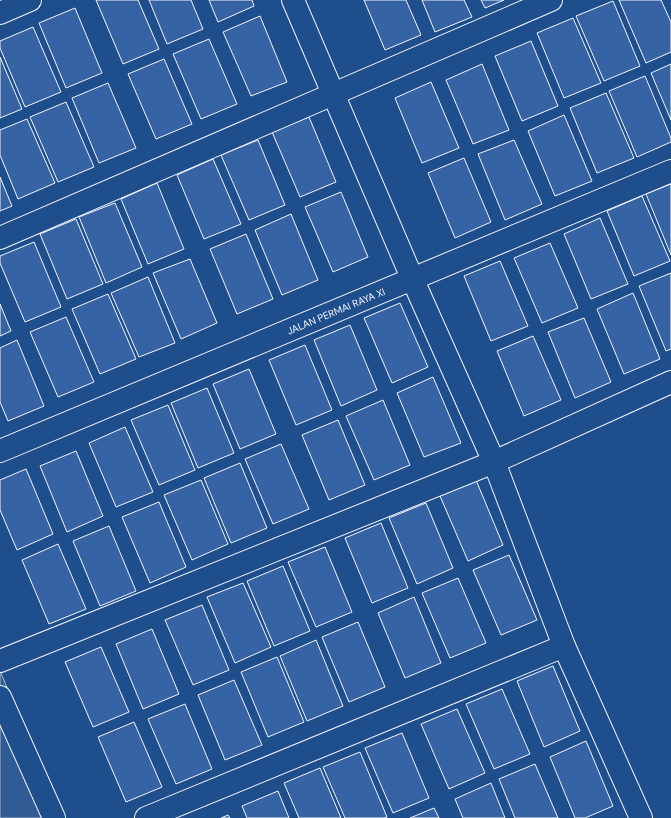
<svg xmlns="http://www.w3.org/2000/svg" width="671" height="818" viewBox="0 0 671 818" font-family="'DM Sans',sans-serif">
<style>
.built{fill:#305b95;stroke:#a8bbd7}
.building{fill:#3563a3;stroke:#f2f6ff}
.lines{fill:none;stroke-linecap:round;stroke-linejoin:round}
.street-casing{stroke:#f2f6ff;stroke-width:24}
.street{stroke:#1f4e8c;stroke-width:22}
.labels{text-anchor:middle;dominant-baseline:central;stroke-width:3;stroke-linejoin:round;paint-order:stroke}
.street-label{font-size:10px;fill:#f2f6ff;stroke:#1f4e8c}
</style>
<rect width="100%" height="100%" fill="#1f4e8c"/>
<path class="built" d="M0,671L63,818H0Z"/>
<path class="building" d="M96,0H138L159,49L123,64Z
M149,0H191L203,29L167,44Z
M209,0H252L254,6L218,22Z
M364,0H406L421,35L385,50Z
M422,0H464L472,17L435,32Z
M481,0H504L485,8Z
M619,0H661L671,22V52L646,63Z
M613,1L640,66L604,81L576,16Z
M75,8L102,73L66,88L39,23Z
M260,16L287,82L251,96L223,32Z
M573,18L601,83L564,98L537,33Z
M33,27L61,92L25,107L0,48V41Z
M209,39L237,104L201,119L173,54Z
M531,41L558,106L522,121L495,56Z
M0,57L22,109L0,118Z
M164,59L192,124L156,139L128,74Z
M482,64L509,130L473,144L446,80Z
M671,64V120L651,73Z
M645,76L671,138V142L637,157L609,91Z
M431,82L459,148L422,163L395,98Z
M108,83L136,148L99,163L72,98Z
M606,93L634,158L597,173L570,108Z
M66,102L94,167L58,182L30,117Z
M564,115L592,181L555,196L528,131Z
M309,117L336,182L300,197L272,132Z
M27,119L55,183L18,199L0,155V130Z
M258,140L285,205L249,220L221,155Z
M514,140L542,204L505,220L478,154Z
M464,158L491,222L455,238L428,173Z
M213,159L241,224L204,239L177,175Z
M0,177L12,206L0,211Z
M157,183L184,249L148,264L121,199Z
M671,184V255L646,194Z
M341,192L368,257L333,272L305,207Z
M642,196L670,261L634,276L607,211Z
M115,203L142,267L106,283L79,217Z
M291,214L318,280L282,295L255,230Z
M600,218L628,284L591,299L564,234Z
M76,219L103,284L67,299L40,234Z
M246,234L273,299L237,314L210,249Z
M34,242L61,307L25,322L0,263V256Z
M550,243L578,308L542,323L514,258Z
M190,259L217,323L181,339L153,273Z
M500,261L528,326L491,341L464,276Z
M671,273V349L666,351L639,286Z
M148,277L175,343L139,357L111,293Z
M633,293L660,359L624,374L597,309Z
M108,294L136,359L100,374L72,309Z
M400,303L428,367L392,383L364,318Z
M0,304L11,331L0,336Z
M66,317L94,382L58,397L30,332Z
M584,318L611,382L575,398L548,332Z
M350,325L377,390L341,406L314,340Z
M533,336L561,400L524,416L497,351Z
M17,340L44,406L8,421L0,402V348Z
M305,345L332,410L296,425L269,360Z
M249,369L276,434L240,449L213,384Z
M433,377L461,443L424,457L397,393Z
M207,388L234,453L198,468L171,403Z
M383,400L410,465L374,480L346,416Z
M168,405L195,470L159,485L131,420Z
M338,420L365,485L329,500L302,435Z
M125,427L153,492L116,507L89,443Z
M281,444L309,509L273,524L245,459Z
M76,451L103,516L67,532L40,466Z
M240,463L267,528L231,543L204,478Z
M26,469L53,534L17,550L0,510V480Z
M201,480L228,544L192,560L164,495Z
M476,480L503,545L468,561L440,496Z
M159,502L186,567L150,583L122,517Z
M426,503L453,568L417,584L389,518Z
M381,523L408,588L372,603L345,538Z
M109,526L136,591L100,606L73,541Z
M58,544L86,609L49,624L22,560Z
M325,547L352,612L316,627L288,562Z
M509,555L537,620L501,635L473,570Z
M283,566L310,631L274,646L247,581Z
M458,578L486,643L450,658L422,593Z
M243,583L271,647L235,663L207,597Z
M414,597L441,663L405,678L378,613Z
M202,605L229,670L193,685L165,620Z
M358,622L385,687L349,702L322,637Z
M152,629L179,694L143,709L116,644Z
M316,640L343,706L307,721L280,656Z
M101,647L129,712L93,727L65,662Z
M277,657L304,722L268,737L241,672Z
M553,666L580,731L544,747L517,681Z
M234,680L262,745L225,760L198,695Z
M502,689L530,754L494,769L466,704Z
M185,704L212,769L176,784L148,719Z
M457,709L485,773L449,789L421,724Z
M134,722L162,787L126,802L98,737Z
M402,733L429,798L393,813L365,748Z
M586,741L613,806L585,818H575L550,757Z
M360,752L387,817L384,818H345L323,767Z
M535,764L558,818H515L499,779Z
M320,768L341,818H299L284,783Z
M491,783L505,818H463L455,799Z
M278,791L289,818H247L242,806Z
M434,808L439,818H410Z
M228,815L230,818H221Z"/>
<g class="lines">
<g class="street-casing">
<g id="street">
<path d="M293,0L412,278L494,462L564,646L641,818"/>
<path d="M0,13L30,0"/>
<path d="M0,238L551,0"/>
<path id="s1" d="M0,451L671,171"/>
<path d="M0,661L494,462L671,382"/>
<path d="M0,697L54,818"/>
<path d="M146,818L564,646"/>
</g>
</g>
<use href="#street" class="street"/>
</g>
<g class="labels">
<g class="street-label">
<text stroke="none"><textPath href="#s1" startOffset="364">JALAN PERMAI RAYA XI</textPath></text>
</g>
</g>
</svg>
